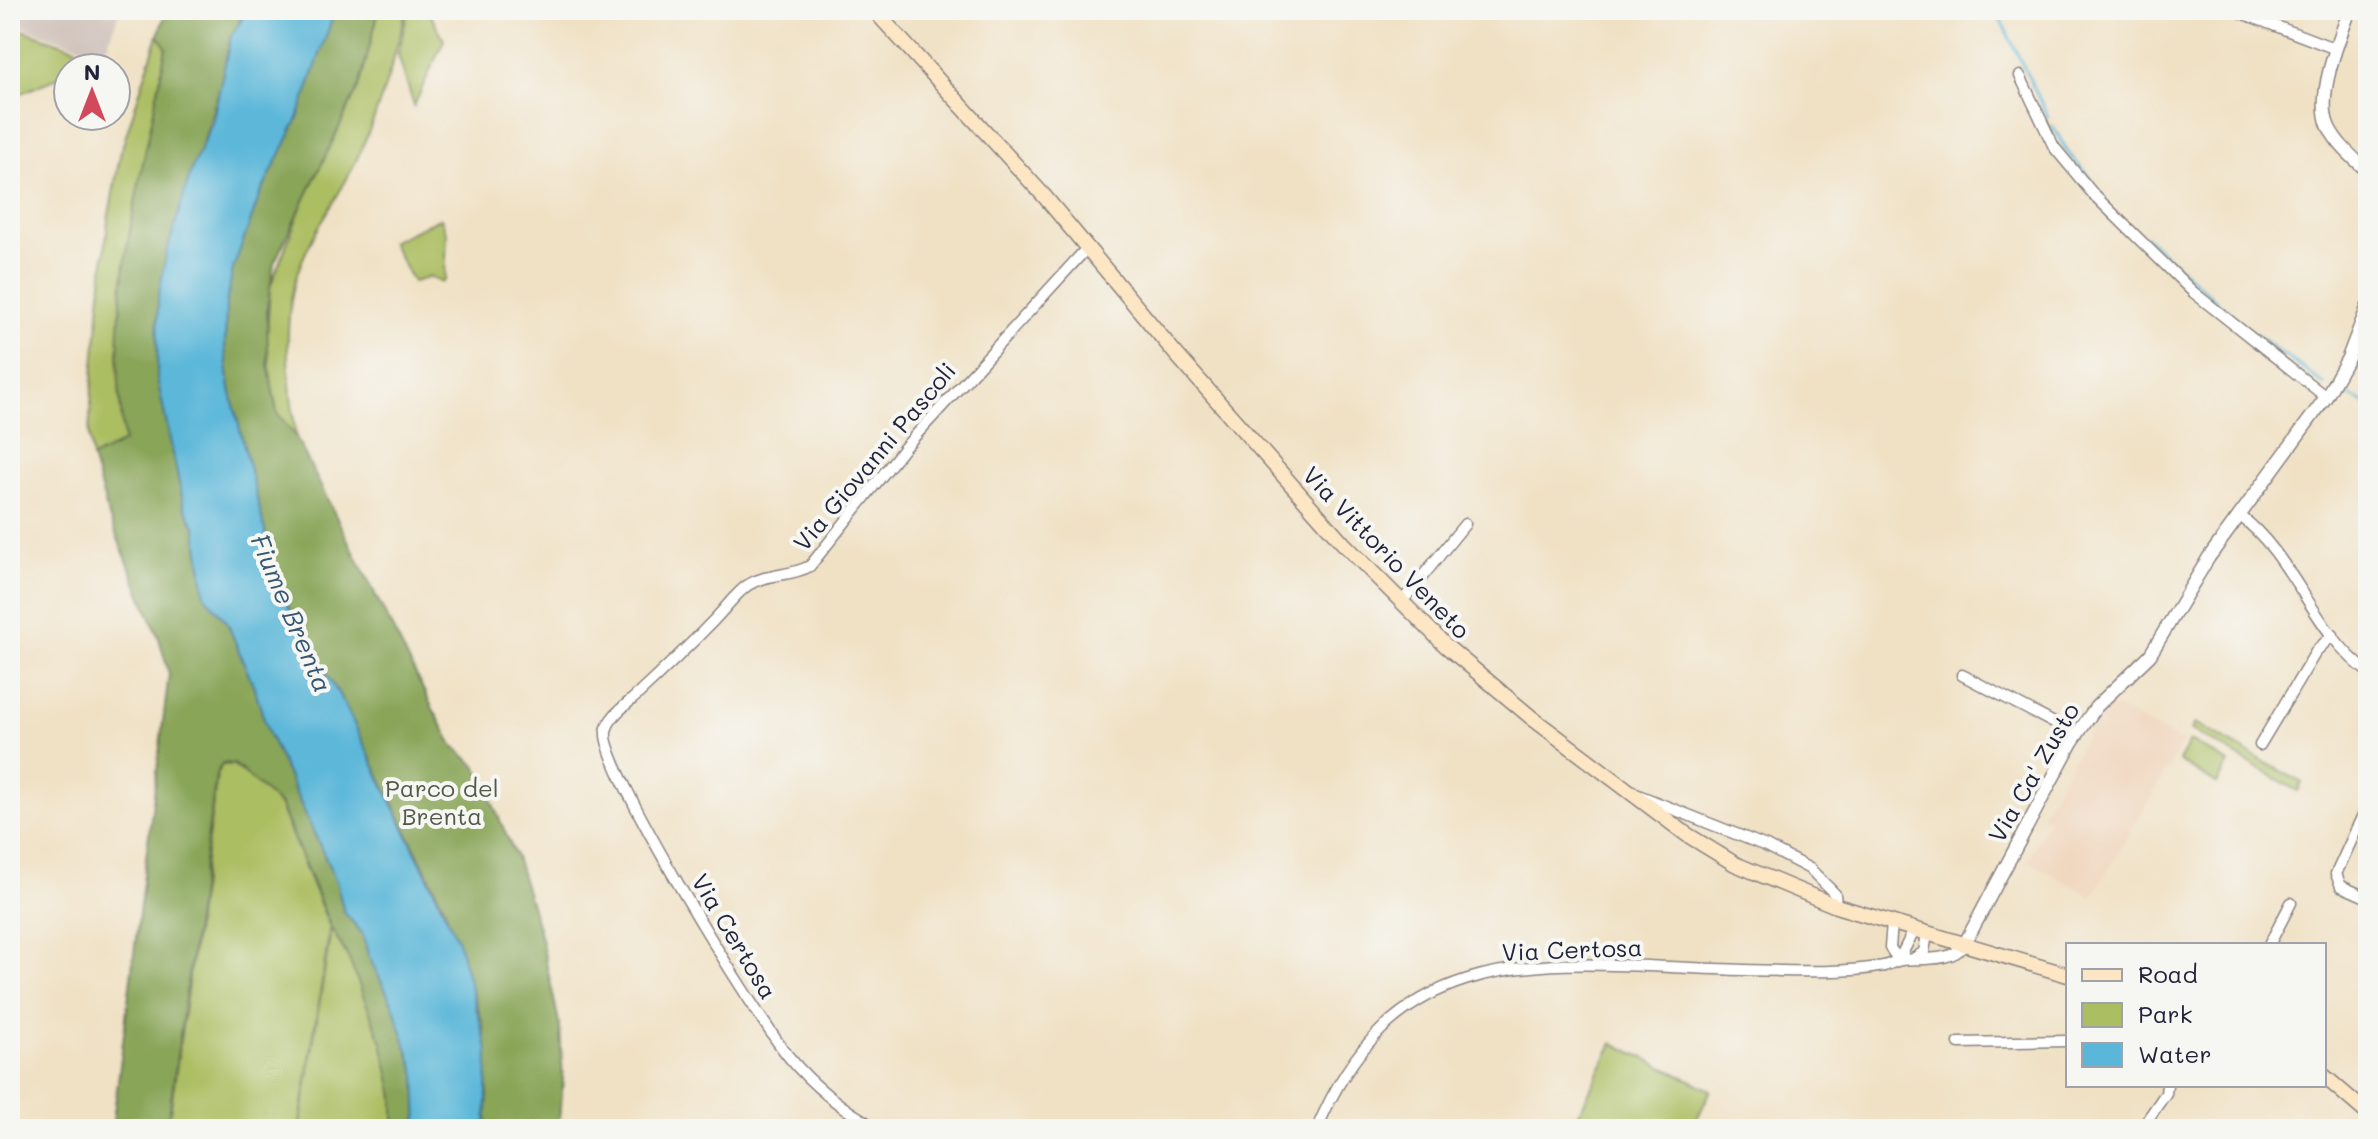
<svg xmlns="http://www.w3.org/2000/svg" width="2378" height="1139" viewBox="0 0 2378 1139" font-family="Mali,sans-serif">
<style>
.built{fill:#f0d5bc}
.industrial{fill:#cec1b9}
.green{fill:#acbe62;stroke:#67704e;stroke-width:2}
.forest{fill:#89a558;stroke:#56644a;stroke-width:2}
.water{fill:#5bb7d9;stroke:#3e6c8a;stroke-width:2}
.lines{fill:none;stroke-linecap:round;stroke-linejoin:round}
.stream{stroke:#5bb7d9;stroke-width:3}
.minor-casing{stroke:#898280;stroke-width:13}
.tertiary-casing{stroke:#898280;stroke-width:15}
.secondary-casing{stroke:#898280;stroke-width:17}
.minor{stroke:#fff;stroke-width:10}
.tertiary{stroke:#fff;stroke-width:12}
.secondary{stroke:#fce6c4;stroke-width:14}
.labels{text-anchor:middle;dominant-baseline:central;stroke-width:8;stroke-linejoin:round;paint-order:stroke}
.street-label{font-size:24px;fill:#22223b;stroke:#f6f6f2}
.park-label{font-size:24px;fill:#525949;stroke:#f6f6f2}
.water-label{font-size:26px;font-style:italic;fill:#365672;stroke:#f6f6f2}
</style>
<rect width="100%" height="100%" fill="#f6f6f2"/>
<filter id="ink" filterUnits="userSpaceOnUse"><feTurbulence type="fractalNoise" baseFrequency=".0125" numOctaves="2"/><feDisplacementMap in="SourceGraphic" scale="16" xChannelSelector="R" yChannelSelector="G"/><feConvolveMatrix kernelMatrix="1 2 1 2 8 2 1 2 1" color-interpolation-filters="sRGB"/></filter>
<filter id="wash" filterUnits="userSpaceOnUse"><feTurbulence type="fractalNoise" baseFrequency=".006" numOctaves="4" result="noise"/><feDisplacementMap in="SourceGraphic" scale="32" xChannelSelector="R" yChannelSelector="G"/><feGaussianBlur stdDeviation="1.8" result="paint"/><feColorMatrix in="noise" values="0 0 0 0 0 0 0 0 0 0 0 0 0 0 0 0 0 1.4 0 .05"/><feComposite in="paint" operator="in"/></filter>
<g filter="url(#wash)">
<rect width="100%" height="100%" fill="#f0e1c4"/>
<path class="built" d="M2109,704L2183,742L2092,897L2028,860L2049,820L2042,814L2101,709Z"/>
<path class="industrial" d="M10,10H120L104,54L10,23Z"/>
<path class="green" d="M379,10H406C393,67 377,119 351,171C332,208 304,244 294,285C282,334 290,389 296,437L277,413L272,388L267,336L270,287L302,205L360,84Z
M408,10H428L444,40L414,106L398,55Z
M10,26L105,58L81,68H68V73L10,98Z
M158,35L166,46C144,176 110,310 124,442L92,458L89,433L93,375L108,220L121,151Z
M441,218L447,235L445,279L443,282L430,277L413,282L391,242Z
M2195,723L2302,783L2298,791L2191,730Z
M2190,741L2229,763L2217,784L2179,761Z
M222,765H233L261,786L280,807L330,928L299,1129H168L217,775Z
M331,929C362,975 401,1073 394,1129H300Z
M1613,1043L1711,1090L1692,1129H1571Z"/>
<path class="forest" d="M167,10H248L240,18L158,298L157,378L184,506L196,528L205,596L227,622L255,690L268,732L336,881L344,912L362,933L369,957L393,1005L416,1075L418,1129H394V1096L382,1043L348,957L331,928L281,806L234,764L222,763L216,775L167,1129H112L169,674L159,638L109,517L92,458L124,442C119,400 116,356 120,313C126,223 151,135 166,47L158,35Z
M335,10H379L360,84L274,263L267,308L268,364L277,413L296,437L433,709L453,745L477,767L516,857L540,934L560,1027L563,1080L558,1129H486L488,1094L483,1024L444,907L345,705L294,620L276,576L230,389L225,349L226,303L233,269L260,195L298,118Z"/>
<path class="water" d="M248,10H335L298,118L260,195L233,269L226,303L225,349L230,389L276,576L294,620L345,705L457,938L488,1051L486,1129H418L416,1075L393,1005L369,957L362,933L344,912L336,881L268,732L255,690L227,622L205,596L196,528L184,506L157,378L158,298L166,255L192,168L212,123L231,36Z"/>
<g class="lines">
<path class="stream" d="M1996,10L2048,117
M2053,126L2066,150L2093,182
M2145,236L2243,325
M2249,330L2324,384
M2341,391L2368,405"/>
</g>
</g>
<g filter="url(#ink)">
<g class="lines">
<g class="minor-casing">
<path id="minor" d="M2234,10L2336,49
M2020,76L2054,147L2094,195L2193,292L2326,397
M2239,515C2294,556 2313,632 2368,672
M1401,603L1465,524
M1962,675L2077,735
M2260,745L2317,650L2333,635
M1638,795L1766,846L1810,869L1835,894L1836,906
M2368,804L2336,874L2341,886L2368,898
M1892,923L1890,948L1899,960
M2269,945L2291,903
M1913,959L1924,952L1927,934
M1899,960L1914,930
M1959,1043L2068,1041
M878,1129C845,1111 813,1086 789,1057C758,1020 601,767 606,732C608,717 626,705 636,696C663,671 689,646 714,620C725,609 736,593 748,585C767,573 790,577 810,566L905,447L1087,248
M1317,1129C1400,927 1566,966 1744,970C1789,971 1840,974 1884,966C1890,964 1895,961 1901,960C1920,958 1952,963 1964,945
M2141,1129L2166,1093L2167,1085"/>
</g>
<g class="tertiary-casing">
<path id="tertiary" d="M2350,10C2339,39 2316,95 2328,125C2336,144 2354,158 2368,172
M1964,945L2072,742L2096,707L2150,655L2209,557L2326,397L2348,358L2368,306"/>
</g>
<g class="secondary-casing">
<path id="secondary" d="M874,10L1045,197L1175,353L1343,543L1446,646L1532,718L1686,834L1735,864L1836,906L2068,975
M2324,1076L2368,1114"/>
</g>
<use href="#minor" class="minor"/>
<use href="#tertiary" class="tertiary"/>
<use href="#secondary" class="secondary"/>
</g>
</g>
<g class="labels">
<g class="street-label">
<text transform="translate(874 456) rotate(-50)">Via Giovanni Pascoli</text>
<text transform="translate(1387 552) rotate(46)">Via Vittorio Veneto</text>
<text transform="translate(2033 772) rotate(-60)">Via Ca' Zusto</text>
<text transform="translate(735 936) rotate(59)">Via Certosa</text>
<text transform="translate(1572 949) rotate(-2)">Via Certosa</text>
</g>
<g class="park-label">
<text x="442" y="787">Parco del<tspan x="442" dy="28">Brenta</tspan></text>
</g>
<g class="water-label">
<text transform="translate(292 613) rotate(67)">Fiume Brenta</text>
</g>
</g>
<rect width="2378" height="1139" fill="none" stroke="#f6f6f2" stroke-width="40"/>
<rect x="2066" y="943" width="260" height="144" fill="#f6f6f2" stroke="#a1a1a9" stroke-width="2"/>
<rect x="2082" y="969" width="40" height="12" fill="#fce6c4" stroke="#a1a1a9" stroke-width="2"/>
<text x="2138" y="983" font-size="24" fill="#22223b">Road</text>
<rect x="2082" y="1003" width="40" height="24" fill="#acbe62" stroke="#a1a1a9" stroke-width="2"/>
<text x="2138" y="1023" font-size="24" fill="#22223b">Park</text>
<rect x="2082" y="1043" width="40" height="24" fill="#5bb7d9" stroke="#a1a1a9" stroke-width="2"/>
<text x="2138" y="1063" font-size="24" fill="#22223b">Water</text>
<g transform="translate(92 92)"><circle r="38" fill="#f6f6f2" stroke="#a1a1a9" stroke-width="2"/>
<path d="M0-6L14 30L0 20L-14 30Z" fill="#d1495b"/>
<text y="-12" font-size="22" font-weight="bold" text-anchor="middle" fill="#22223b">N</text>
</g>
</svg>
